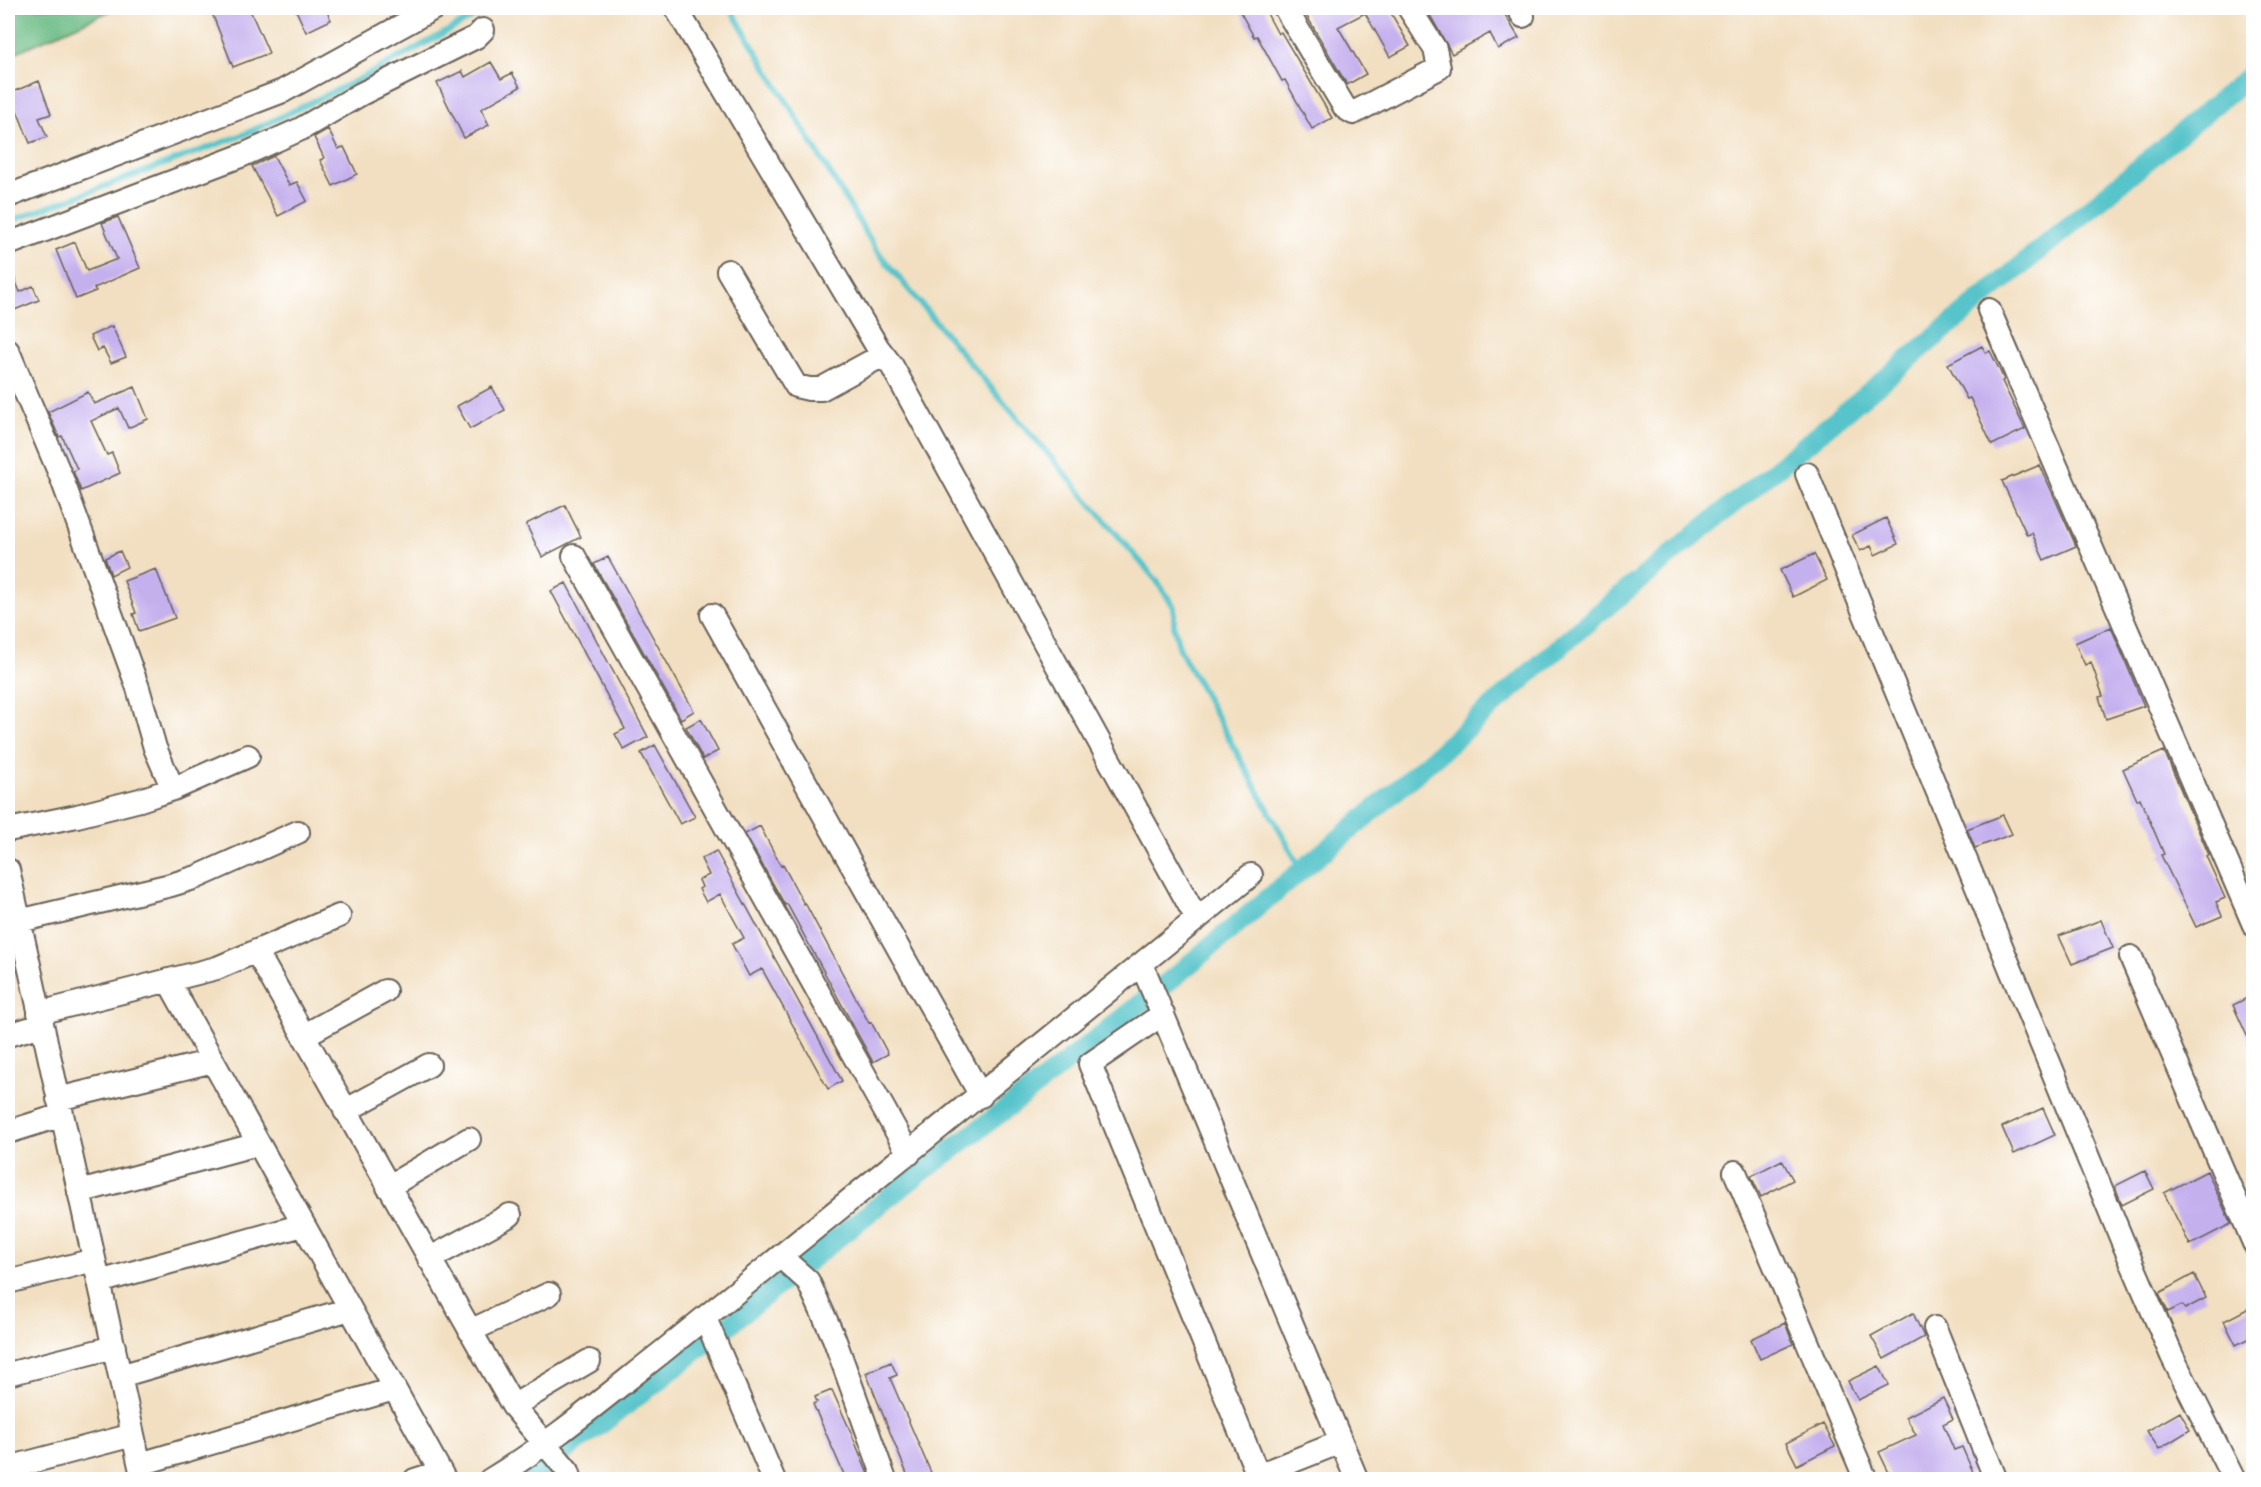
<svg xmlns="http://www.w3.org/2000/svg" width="2261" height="1487" viewBox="0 0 2261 1487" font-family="'Balsamiq Sans',sans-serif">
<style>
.forest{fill:#6cbc86;stroke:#446c51;stroke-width:1.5}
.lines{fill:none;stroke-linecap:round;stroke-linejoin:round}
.stream{stroke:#56c4ca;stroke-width:6}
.canal{stroke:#56c4ca;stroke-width:20}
.building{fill:#c5b0ee}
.minor-casing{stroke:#676056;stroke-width:26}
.minor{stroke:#fff;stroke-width:22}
</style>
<rect width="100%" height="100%" fill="#fff"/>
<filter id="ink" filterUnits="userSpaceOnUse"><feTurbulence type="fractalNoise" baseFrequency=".0167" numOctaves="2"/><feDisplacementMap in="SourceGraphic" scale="12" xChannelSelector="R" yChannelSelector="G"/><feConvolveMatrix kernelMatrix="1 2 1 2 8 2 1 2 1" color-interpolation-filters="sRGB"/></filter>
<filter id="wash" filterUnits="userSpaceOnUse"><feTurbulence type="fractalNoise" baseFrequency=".008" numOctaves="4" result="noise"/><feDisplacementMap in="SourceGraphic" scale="24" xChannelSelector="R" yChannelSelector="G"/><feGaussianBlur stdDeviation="1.35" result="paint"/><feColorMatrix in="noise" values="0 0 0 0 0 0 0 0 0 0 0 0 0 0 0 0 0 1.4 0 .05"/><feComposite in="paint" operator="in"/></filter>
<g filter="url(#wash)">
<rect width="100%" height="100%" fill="#f2dfc1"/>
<path class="forest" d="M8,8H117L8,56Z"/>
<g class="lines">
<path class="stream" d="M730,8L877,251L969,362L1157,581L1174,607V628L1180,650L1301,869
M8,222L245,134L360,79L490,8"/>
<path class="canal" d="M527,1480L662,1378L894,1193L1022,1097L1174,977L1389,797L1588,622L1809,442L2254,72"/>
</g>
<g id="blocks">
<path class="building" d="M210,8H249L269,53L233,67Z
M295,8H325L331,20L306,32Z
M1238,8H1264L1278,34L1281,32L1332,118L1312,129L1285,80L1282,81L1257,36L1254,37Z
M1302,8H1388L1410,46L1390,57L1365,13L1338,27L1366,74L1347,85Z
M1445,8H1501L1519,38L1498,49L1490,33L1452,54L1430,15Z
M491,62L501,79L512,73L520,87L481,109L489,125L464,138L437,83L462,71L465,77Z
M39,81L51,114L39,118L47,137L30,143L10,93Z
M328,129L338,149L344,147L357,174L333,186L320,160L324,158L314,137Z
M274,156L289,185L297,182L307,201L278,216L252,166Z
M118,217L140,268L94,288L96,291L76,299L56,250L75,242L87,271L117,259L102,223Z
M8,262L20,292L33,286L39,300L12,311L8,301Z
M112,326L126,357L111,363L103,348L97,351L90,336Z
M1982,346L1986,353L1990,351L2000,371L2004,380L2002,381L2025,429L1992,445L1970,398L1967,399L1948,364Z
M135,387L148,419L128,428L119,408L91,421L107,455L112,453L120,473L81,491L73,471L77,469L62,436L59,437L48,412L88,392L94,404Z
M492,387L505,410L470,429L457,406Z
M2040,465L2076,546L2044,560L2032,533L2027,535L2002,481Z
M565,505L581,537L542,557L526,524Z
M1886,518L1898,544L1875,555L1871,546L1860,551L1852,535Z
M120,551L127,567L111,575L105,558Z
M1814,554L1827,580L1793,597L1780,570Z
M608,557L694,711L681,719L594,564Z
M156,569L175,618L139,631L133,614L136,613L124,581Z
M566,583L648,737L624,750L615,734L625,729L551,591Z
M2111,627L2144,706L2106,719L2099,697L2103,696L2091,662L2085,665L2075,643Z
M701,719L718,751L703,759L686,727Z
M655,745L695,817L680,824L641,753Z
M2164,751L2209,855L2206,856L2225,898L2216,902L2222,916L2196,927L2161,855L2164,854L2140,798L2137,800L2123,769Z
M2003,815L2012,834L1975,848L1967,829Z
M760,826L781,866L783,865L804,904L805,903L869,1023L871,1022L888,1054L873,1062L787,904L785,905L745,834Z
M716,851L842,1081L828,1089L762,969L749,976L732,944L744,938L720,894L706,902L699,889L702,887L699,880L709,875L701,859Z
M2101,920L2113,948L2072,964L2059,936Z
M2253,995V1049L2233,1005Z
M2043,1108L2055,1135L2014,1154L2002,1127Z
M1782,1160L1793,1180L1761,1197L1751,1176Z
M2145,1171L2154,1189L2122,1205L2115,1186Z
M2207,1171L2231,1224L2190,1245L2164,1193Z
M2194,1274L2206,1298L2185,1309L2182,1305L2168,1312L2159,1293Z
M2253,1306V1336L2236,1345L2224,1321Z
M1913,1313L1924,1337L1884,1359L1871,1336Z
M1785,1323L1793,1344L1760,1359L1751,1339Z
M891,1362L897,1375L890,1378L932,1475L920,1479H909L866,1373Z
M1879,1366L1889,1385L1858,1400L1848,1381Z
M832,1390L850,1430L870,1479H846L813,1404L817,1402L815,1397Z
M1943,1398L1953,1419L1943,1424L1954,1450L1962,1447L1973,1472L1957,1479H1892L1879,1452L1916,1435L1906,1417Z
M2180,1412L2190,1430L2159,1449L2147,1431Z
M1823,1424L1835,1446L1797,1465L1786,1443Z"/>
</g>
</g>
<g filter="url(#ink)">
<use href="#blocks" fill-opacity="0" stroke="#676056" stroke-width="1.5"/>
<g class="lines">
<g class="minor-casing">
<path id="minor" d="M676,8L878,348L892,366L1197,919
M1285,8L1345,108L1353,113L1439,68L1435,49L1409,8
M1518,8L1523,16
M8,196L283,91L434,8
M8,244L243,155L301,129L361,94L476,37L483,30
M728,271L796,386L809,389H821L883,355
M1989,310L2254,925
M8,351L62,479L138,688L155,748L173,789
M1807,474L2122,1240L2172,1356L2234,1480
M574,556L909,1154
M712,615L981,1096
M8,830L77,816L140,800L173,789L248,756
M8,870L143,1480
M19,921L171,885L197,877L298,832
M256,951L513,1406L568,1471L571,1480
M2131,957L2254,1243
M1142,965L1357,1480
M168,980L445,1480
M39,1013L217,968L339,916
M1163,1014L1090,1064L1260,1480
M8,1035L42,1025
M303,1036L385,991
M58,1099L213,1061
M345,1111L429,1065
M8,1132L62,1115
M1735,1172L1866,1480
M388,1187L469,1139
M79,1192L258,1144
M781,1257L808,1281L834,1338L885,1480
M429,1259L510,1215
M8,1282L94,1260
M99,1282L303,1225
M705,1318L774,1480
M1935,1328L1996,1480
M470,1331L549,1294
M8,1374L114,1347
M120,1376L350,1309
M513,1406L589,1361
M140,1464L394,1389
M8,1468L133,1435
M1258,1475L1341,1442
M415,1480L440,1472
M490,1480C551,1443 605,1397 661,1353L1251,875"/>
</g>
<use href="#minor" class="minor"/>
</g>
</g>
<rect width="2261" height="1487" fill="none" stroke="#fff" stroke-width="30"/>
</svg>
